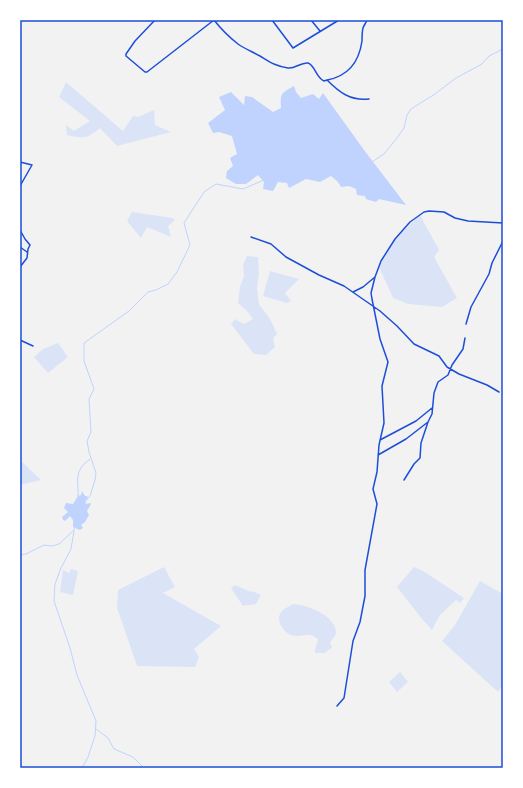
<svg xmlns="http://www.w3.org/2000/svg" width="523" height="788" viewBox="0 0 523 788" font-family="Helvetica,sans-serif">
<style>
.green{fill:#dbe4f7}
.water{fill:#bfd3fe}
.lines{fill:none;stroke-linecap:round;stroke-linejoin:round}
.stream{stroke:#bfd3fe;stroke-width:1}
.minor{stroke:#1d4ed8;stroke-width:1.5}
.neatline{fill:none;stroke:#1d4ed8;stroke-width:1.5}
</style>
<rect width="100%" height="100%" fill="#f2f2f2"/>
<path class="green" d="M66,82L123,131L133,116L138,117L154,110L155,125L171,132L117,146L100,128C87,139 84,139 67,135L66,125L74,131L90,121L59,97Z
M132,212L173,218L175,220L168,226L171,237L147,227L141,238L127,221Z
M420,215L439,250L434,257L457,298L442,307L408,304L393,298L379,267L395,239Z
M247,256L258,257L259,273L257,289L259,304L270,319L277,334L273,338L275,347L266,355L254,354L231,324L235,319L244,324L253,319L247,311L238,303L240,287L244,276L243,265Z
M270,271L299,279L285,293L291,301L287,303L263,296Z
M58,343L68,357L48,373L34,357L43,349Z
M20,460L41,480L20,485Z
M164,567L175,587L163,593L221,626L194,649L199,657L195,667L137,666L117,608L118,590Z
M414,567L423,571L464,598L460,603L456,600L440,615L432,630L422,619L397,587Z
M71,569L78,571L73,595L60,592L63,570L69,573Z
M480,581L503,594V684L498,692L442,641L455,625Z
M235,585L251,592L252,591L261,595L256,604L243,606L231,588Z
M293,604C306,604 336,616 336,632C336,636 332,639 330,643L332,647L325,653H315C314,648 318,644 318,639C306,630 303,639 291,635C284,633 276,621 280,614C282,609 288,607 293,604Z
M400,672L408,682L397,692L389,682Z"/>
<path class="water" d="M294,86L296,92L301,98L313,94L319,99L323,93L364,150L406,205L379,199L376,202L366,199L365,196L357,195L356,189L349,186L341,187L338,182L331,176L320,182L306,179L289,188L287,183L278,182L273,191L263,189L264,182L258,175L246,184H236L226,178L227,171L233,166L230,158L237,154L232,136L219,132L213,133L208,123L225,110L219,97L231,92L244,105L245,96L252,97L273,112L281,108C280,93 281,93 294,86Z
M82,491L85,496H87L88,498L85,501L86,504L90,503L91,504L87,511L89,515L85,522L81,525L83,528L80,530L73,527V520L70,516L65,521L63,520L62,517L68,512L64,508L66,503L73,504L78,496L81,495Z"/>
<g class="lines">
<path class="stream" d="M372,162L384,154L397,138L404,128L407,115L411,109L435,94L456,78L482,64L489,56L503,49
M78,496C79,486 75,477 81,468C83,464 87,462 90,459
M85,502L90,496L95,480L96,473L89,452L87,441L91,432L89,399L94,389L84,361V343L129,311L148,292L156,290L168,284L177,272L190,245L184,223L204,192L216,184L243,189L264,180
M74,531L71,549L61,568L55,584L54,601L70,648L77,675L96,721L95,736L88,757L82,768
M20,555L26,554L44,545L52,546L59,544L74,530L75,527
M96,729L108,738L114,749L133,757L144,768"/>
<path class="minor" d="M155,20L135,41L126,54V56L145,72H147L214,20H218
M214,20C221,29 229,37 238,44C245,49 253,52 260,56C270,62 275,66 288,68C295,69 301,62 308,63C315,65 316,78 324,81L327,80C339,92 350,101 369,99
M272,20L293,48L339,20
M311,20L320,31
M327,80C349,76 359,62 362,41C362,37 362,32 363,28C364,25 366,23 367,20
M20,162L32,165L20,186
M20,230L25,239L30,245L28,249L27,258L20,267
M251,237L271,244L286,257L319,275L344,286L380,311L397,326L414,344L439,356L447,367L459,374L487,385L499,392
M20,247L27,252
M353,292L363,287L375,277L381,261L395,239L410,222L424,212L429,211L444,212L455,218L468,221L503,223
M466,324L471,307L489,274L492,263L503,241
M20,340L33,346
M380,440L416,421L432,408
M378,455L406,439L428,422L432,414L434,393L438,382L448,375L452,365L463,349L465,338
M404,480L414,464L420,458L421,443L428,422
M337,706L344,698L353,641L360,622L365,596V570L377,504L373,489L377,472L379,445L384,423L382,386L388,362L380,339L372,299L371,293L375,277"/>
</g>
<rect width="523" height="788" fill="none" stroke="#ffffff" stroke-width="42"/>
<rect x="21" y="21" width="481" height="746" class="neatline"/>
</svg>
